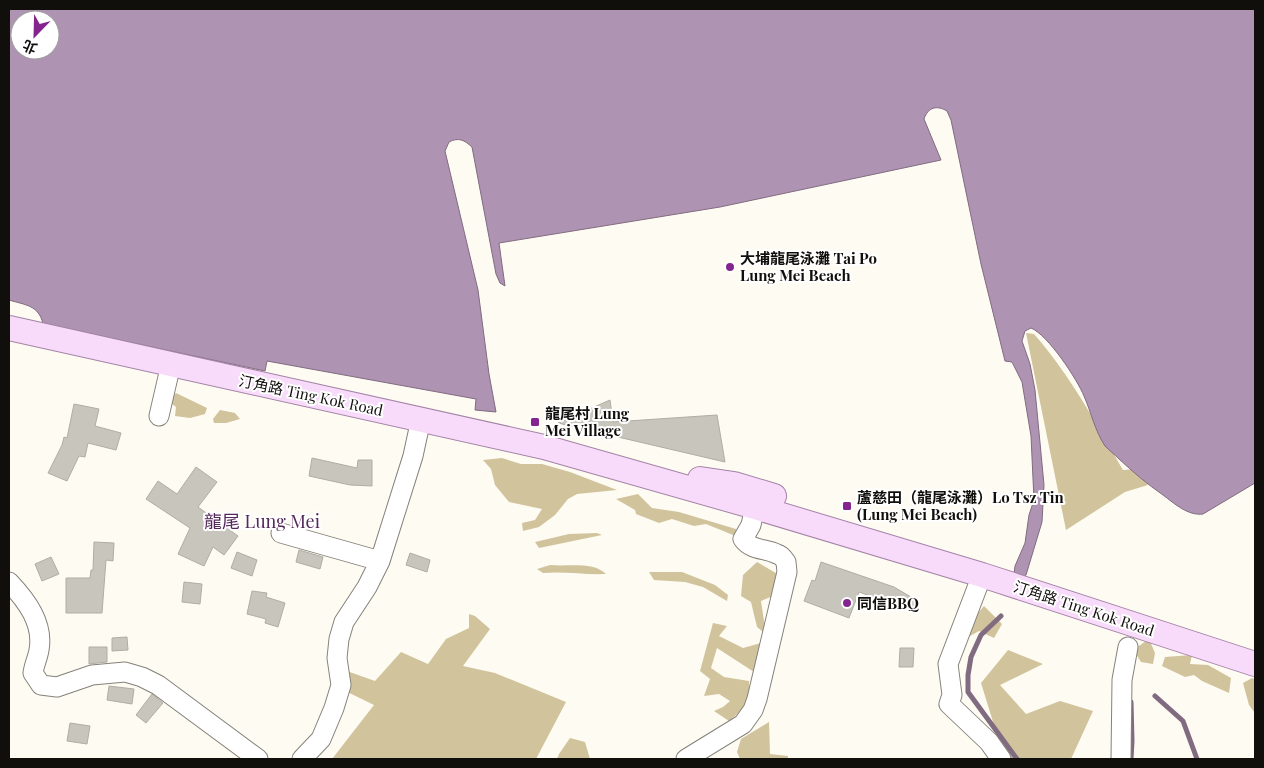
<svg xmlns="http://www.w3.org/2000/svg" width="1264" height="768" viewBox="0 0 1264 768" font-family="'Playfair Display','Noto Sans TC',serif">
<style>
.forest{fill:#d1c39c}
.water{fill:#af93b2;stroke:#806b80;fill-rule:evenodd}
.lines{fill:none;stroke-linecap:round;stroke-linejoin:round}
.stream{stroke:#806b80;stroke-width:5}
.building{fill:#c8c5bc;stroke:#b0ada5}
.minor-casing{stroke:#85827a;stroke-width:21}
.major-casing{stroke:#a484a6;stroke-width:26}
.minor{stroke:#fff;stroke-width:19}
.major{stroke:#f8dbfb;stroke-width:24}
.poi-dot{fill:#83248f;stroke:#fff;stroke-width:2}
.labels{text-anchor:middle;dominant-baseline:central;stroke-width:4;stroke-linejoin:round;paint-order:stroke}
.poi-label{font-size:15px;font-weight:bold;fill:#110f0c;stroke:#fff;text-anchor:start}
.street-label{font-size:15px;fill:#110f0c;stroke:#fff}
.quarter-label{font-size:18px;fill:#55285b;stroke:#fff}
</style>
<rect width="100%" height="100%" fill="#fefbf2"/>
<path class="forest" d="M1026,333L1034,334C1070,375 1096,423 1123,470L1135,469L1148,485L1125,492L1066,530Z
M176,393L207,408L205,414L190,418L175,416L176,407L168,401Z
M220,410L235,413L240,419L226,423H214L213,419Z
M502,458L521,464H542L570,472L617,490L577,494L568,499L555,515L539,527L523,531L522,523L535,520L542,509L509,502L495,485L491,469L483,460Z
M638,494L652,508L679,512L736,529L738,537L706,524L694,526L672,519L659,523L636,514L635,510L616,499Z
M597,533L602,535L539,548L535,542L569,534Z
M757,562L781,576L780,593L761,601L765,628L763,632L757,627L751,602L741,596L743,575Z
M550,565C568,567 593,561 606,574C585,575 564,571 543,573L537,569Z
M649,572H682L715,585L728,595L727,601L703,587L685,582L654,580Z
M984,606L1002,624L994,638L979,631L970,636L968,625Z
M469,614L475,616L490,629L463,666L495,673L566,702L536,759H332L374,705L335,686L344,670L375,681L401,652L428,664L446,639L469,628Z
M713,623L727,626L719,636L743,648L761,643L754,672L717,648L711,668L724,677L749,681V704L729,721L714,711L723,707L730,701L719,694L704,696L710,679L700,671Z
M1149,639L1155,653L1153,664L1141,662L1136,654V648Z
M1008,650L1043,664L1000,685L1026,714L1060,701L1093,711L1071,759H1007L1002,751L981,683Z
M1192,655L1190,664L1208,665L1231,678L1229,693L1202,681L1194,675L1185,677L1162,666L1165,657Z
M1252,678L1255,679V713L1249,705L1243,683Z
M769,722L770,754L788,756V759H740L737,752L741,739Z
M570,738L585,742L590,759H557L559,754Z"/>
<path class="water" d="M9,9H1255V483L1203,514C1188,516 1175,504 1163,495C1147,484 1133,472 1119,459C1115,455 1109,450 1105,446C1095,431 1091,412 1084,396C1077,379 1048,335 1031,328L1025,331L1022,341L1030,364L1035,390L1044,485L1042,522L1026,575L1023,578L1014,574L1015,566L1025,543L1029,515L1034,500L1031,436L1022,382L1012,362L1005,361L981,264L951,120L947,111C937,105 928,107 924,119L941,160L720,207L499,243L505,286L500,283L496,274L472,147C464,140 459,137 449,142L445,151L478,290L489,374L496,412L475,410L476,399L267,361L265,371L43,324C39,305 25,305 9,300ZM20,20H50V50H20Z"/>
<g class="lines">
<path class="stream" d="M1001,616L981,635L971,657L968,675V692L1017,759
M1155,696L1183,721L1197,759
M1131,702L1132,741L1131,759"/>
</g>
<path class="building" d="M610,400L613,422L717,415L725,462L558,423Z
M74,404L99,409L95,426L121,433L116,450L88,443L85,457L79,456L67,481L48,473L62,445L64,437L67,438Z
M312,458L357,468L358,460H372V486L350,485L309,476Z
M196,467L217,482L198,507L238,536L224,555L213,547L204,566L178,554L190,528L146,499L158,481L177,494Z
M94,542L114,543L113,561L106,560L102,613H66V578H90L91,570H93Z
M299,550L323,557L320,569L296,562Z
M237,552L257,560L252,576L231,568Z
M410,553L430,560L427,572L406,565Z
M51,557L59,574L42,581L35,564Z
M821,562L894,587L916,600L912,611L859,592L849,618L804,601L812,580L815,581Z
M184,582L202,584L200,604L182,602Z
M252,591L267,593L266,597L285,603L278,627L265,623L266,619L247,614Z
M127,637L128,650L112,651V638Z
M89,647H107V662L89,664Z
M900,648H914L913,667H899Z
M109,686L134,689L132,704L107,700Z
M152,694L163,703L146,723L136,715Z
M70,723L90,726L87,744L67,741Z"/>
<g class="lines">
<g class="minor-casing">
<path id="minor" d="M159,416L171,364
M281,533L380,561
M982,575L948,664L952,695L949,704L989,742L1001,759
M9,582C26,600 44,623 39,650C38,657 34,665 33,673L41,685L57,687L92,675L125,672L142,677L158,685L258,759
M302,759L321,739L334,708L341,685L337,658L339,639L344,622L367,587L380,561L413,456L421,419
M686,759L743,724L753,710L757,699L787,572L786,562C784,559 781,555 777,554C765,548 752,551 743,539L751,525L755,507
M1121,759L1122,680L1128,647"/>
</g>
<g class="major-casing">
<path id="major" d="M9,328L544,447L755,507L982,575L1255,664
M700,479L734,484L774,496"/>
</g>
<use href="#minor" class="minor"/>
<use href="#major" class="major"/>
</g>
<g class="poi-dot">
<circle cx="730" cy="267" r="5"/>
<rect x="530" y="417" width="10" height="10" rx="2.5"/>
<rect x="842" y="501" width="10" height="10" rx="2.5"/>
<circle cx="847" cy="603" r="5"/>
</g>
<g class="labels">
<g class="poi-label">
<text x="740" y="258">大埔龍尾泳灘 Tai Po<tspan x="740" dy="17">Lung Mei Beach</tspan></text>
<text x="545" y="413">龍尾村 Lung<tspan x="545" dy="17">Mei Village</tspan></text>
<text x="857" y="497">蘆慈田（龍尾泳灘）Lo Tsz Tin<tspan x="857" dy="17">(Lung Mei Beach)</tspan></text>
<text x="857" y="603">同信BBQ</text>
</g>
<g class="street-label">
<text transform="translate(311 395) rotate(12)">汀角路 Ting Kok Road</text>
<text transform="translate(1084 608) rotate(18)">汀角路 Ting Kok Road</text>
</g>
<g class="quarter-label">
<text x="262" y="521">龍尾 Lung Mei</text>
</g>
</g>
<rect width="1264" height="768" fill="none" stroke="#110f0c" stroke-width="20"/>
<g transform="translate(35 35) rotate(203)"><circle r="24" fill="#ffffff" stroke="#a09f9e"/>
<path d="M0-4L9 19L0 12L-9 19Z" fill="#83248f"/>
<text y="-8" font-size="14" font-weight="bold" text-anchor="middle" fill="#110f0c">北</text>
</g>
</svg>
